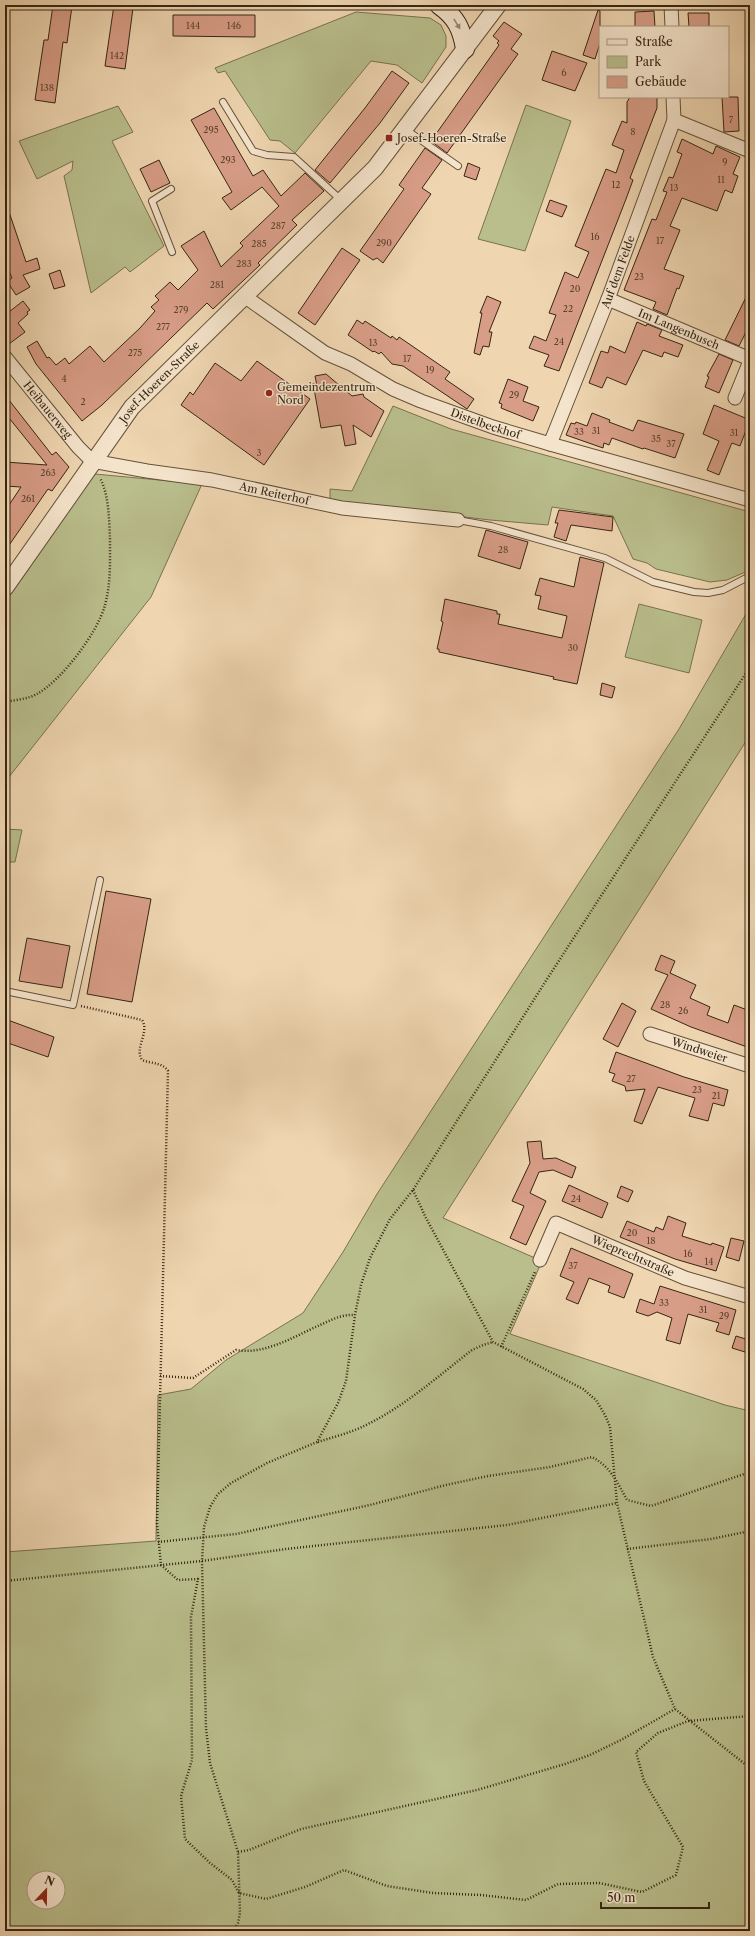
<svg xmlns="http://www.w3.org/2000/svg" width="755" height="1936" viewBox="0 0 755 1936" font-family="'Libre Caslon Text',serif">
<style>
.green{fill:#b9be8c;stroke:#787250;fill-rule:evenodd}
.building{fill:#d89d87;stroke:#362613}
.lines{fill:none;stroke-linecap:round;stroke-linejoin:round}
.service-casing{stroke:#64523a;stroke-width:8}
.minor-casing{stroke:#64523a;stroke-width:15}
.tertiary-casing{stroke:#64523a;stroke-width:18}
.secondary-casing{stroke:#362613;stroke-width:20}
.path{stroke:#362613;stroke-width:2.5;stroke-dasharray:1 2;stroke-linecap:butt}
.service{stroke:#f5e4cc;stroke-width:6}
.minor{stroke:#f5e4cc;stroke-width:13}
.tertiary{stroke:#f5e4cc;stroke-width:16}
.secondary{stroke:#f5e4cc;stroke-width:18}
.oneway{fill:#968570}
.poi-dot{fill:#8f2418;stroke:#f5e4cc;stroke-width:1.5}
.labels{text-anchor:middle;dominant-baseline:central;stroke-width:3;stroke-linejoin:round;paint-order:stroke}
.number-label{font-size:9px;fill:#5e4430}
.poi-label{font-size:11px;fill:#362613;stroke:#f5e4cc;text-anchor:start}
.street-label{font-size:11px;fill:#362613;stroke:#f5e4cc}
</style>
<rect width="100%" height="100%" fill="#efd6b1"/>
<filter id="stains"><feTurbulence type="fractalNoise" baseFrequency=".005" numOctaves="4"/><feColorMatrix values="0 0 0 0 .2 0 0 0 0 .09 0 0 0 0 .02 0 0 0 .5 -.17"/></filter>
<radialGradient id="worn" r=".72"><stop offset=".6" stop-color="#630" stop-opacity="0"/><stop offset="1" stop-color="#630" stop-opacity=".3"/></radialGradient>
<path class="green" d="M356,12L430,18L441,25L446,36V47L422,83L397,65L371,61L295,153L280,141L270,140L225,71L218,73L215,68Z
M526,105L571,121L525,251L478,239Z
M118,106L133,132L112,141L164,246L130,272L125,267L91,293L64,176L72,170L73,161L37,179L19,141Z
M393,406L451,429L750,512V570L727,580L710,582L656,569L647,563L633,559L613,516L552,507L548,525L490,520L330,501V489L352,491Z
M95,474L202,484L151,597L5,782V600Z
M639,604L702,620L689,673L625,657Z
M750,607V735L443,1218L542,1261L510,1334L725,1405L750,1411V1931H5V1552L156,1541L158,1395L191,1389L226,1360L303,1313L343,1252L377,1194L679,729ZM34,1878H58V1902H34Z
M5,829L22,830L15,862H5Z"/>
<path class="building" d="M53,5L72,6L67,43L63,42L55,103L35,100L44,40H48Z
M114,5H129L128,7L133,8L125,69L105,66Z
M598,10L600,11V43L595,59L583,55Z
M654,11L655,27H635V12Z
M688,13H709V27H689Z
M173,15H255V37L173,36Z
M504,22L522,34L511,49L518,54L447,153L431,141L499,45L497,43L499,41L493,36Z
M552,51L587,63L575,91L542,80Z
M392,71L409,83L380,123L330,183L315,170L365,108Z
M630,97H657V108L630,178L633,180L626,199L559,371L544,366L549,355L529,348L534,336L546,341L556,315L549,313L565,272L578,278L589,252L575,246L606,169L616,173L624,150L612,145L622,121L627,123V102Z
M722,97H738L739,131L724,132Z
M214,108L253,176L263,170L281,196L305,173L324,191L292,220L297,225L258,263L260,265L213,309L207,303L102,405L82,421L36,364L27,347L37,341L47,358L49,357L56,365L65,358L69,364L90,346L104,362L140,328L155,311L151,307L159,300L155,296L170,282L178,290L198,270L181,246L204,231L221,267L243,246L240,243L279,206L262,187L231,210L222,198L232,192L191,120Z
M682,139L713,154L716,146L740,157L733,174L738,176L732,193L725,190L717,211L682,198L670,226L680,230L664,269L684,276L679,289L677,288L667,315L653,309L656,302L624,290L652,219L656,220L667,192L663,191L669,177L673,178L682,154L677,152Z
M425,148L442,160L422,188L431,194L383,263L377,258L373,260L360,251L404,189L399,185Z
M159,160L170,183L151,192L140,169Z
M468,163L480,168L476,180L464,176Z
M550,200L567,206L562,217L546,211Z
M5,206H7L26,262L37,258L40,269L23,275L30,287L16,295L7,281L12,278L5,262Z
M342,248L360,260L315,325L298,313Z
M60,270L65,286L54,289L49,274Z
M750,289V324L739,346L725,340Z
M487,296L501,302L489,332H492L489,347L483,346L480,355L474,353L482,313H480Z
M23,301L30,310L27,312L28,314L18,323L25,332L5,347V315Z
M357,320L363,324L365,321L391,338L392,336L397,340L399,337L450,372L445,379L474,399L467,409L403,366L392,364L381,352L379,354L374,351L373,352L348,335Z
M637,322L646,326L647,324L662,330L659,336L683,345L678,357L664,352L662,357L643,350L626,385L607,377L602,388L589,383L601,351L608,353L610,346L625,353Z
M719,354L733,360L719,393L705,387L709,377L707,376Z
M257,361L310,399L264,465L181,405L190,392L193,395L215,363L241,381Z
M326,374L352,396L363,394L364,397L384,411L371,437L353,425L356,444L345,446L341,425L321,428L313,383L317,386L315,376Z
M508,379L528,387L523,401L539,407L533,421L501,408L502,404L499,403Z
M5,395L52,455L56,452L69,467L52,491L48,489L5,551V511L21,487L5,486V462L47,465L5,413Z
M714,405L750,420L740,446L732,443L731,445L719,475L707,470L719,441L703,434Z
M592,413L610,420L609,422L633,431L638,420L684,434L675,458L644,448L643,449L612,438L609,445L604,443L603,448L566,435L571,423L575,424L576,422L587,426Z
M559,510L613,517L612,531L571,525L566,541L554,537L558,523H555Z
M486,530L528,542L520,569L478,556Z
M580,557L604,563L577,684L553,679L554,677L439,652V649H437L443,622L441,621L445,599L497,611V614H500L498,624L562,638L567,616L538,609L541,596L535,595L540,578L574,587Z
M602,683L615,687L612,698L600,695Z
M106,891L151,899L132,1002L87,994Z
M27,938L70,946L62,988L19,981Z
M661,955L675,961L670,973L696,985L690,998L710,1007L707,1015L728,1023L734,1005L750,1011V1048L691,1027L651,1009L668,975L655,970Z
M622,1003L636,1011L618,1047L603,1039Z
M5,1019L54,1037L48,1057L5,1042Z
M616,1052L684,1077L728,1090L724,1106L713,1103L708,1121L689,1116L695,1098L658,1087L642,1124L634,1121L645,1089L626,1091L625,1086L612,1081L615,1074L609,1072Z
M541,1141L543,1159L556,1158L576,1167L572,1178L553,1170L539,1172L530,1193L546,1201L526,1245L510,1238L524,1206L512,1201L530,1163L527,1142Z
M569,1185L608,1203L602,1218L562,1201Z
M621,1186L633,1191L628,1202L617,1197Z
M668,1216L686,1223L682,1236L711,1245L712,1243L724,1247L716,1271L675,1259L620,1237L627,1221L654,1232L656,1227L663,1230Z
M731,1238L744,1241L739,1261L726,1257Z
M571,1248L633,1274L624,1298L608,1292L610,1286L589,1278L578,1304L566,1299L574,1282L560,1276Z
M660,1286L736,1310L729,1335L716,1331L719,1323L688,1314L680,1344L666,1340L672,1318L657,1312L648,1316L636,1312L640,1299L654,1304Z
M736,1336L749,1340L745,1352L732,1348Z"/>
<g class="lines">
<g class="service-casing">
<path id="service" d="M223,102L253,151L267,155L294,157L341,200
M405,129L458,166
M171,189L152,201L172,252
M458,520L491,526L605,558L653,582L694,592L708,593L723,590L750,576
M5,991L73,1005L100,880"/>
</g>
<g class="minor-casing">
<g id="minor">
<path d="M671,5L672,27"/>
<path d="M674,120L750,151"/>
<path id="s1" d="M244,296L325,353L351,364L393,389L421,401L493,427L550,444L750,500"/>
<path id="s2" d="M608,299L750,359"/>
<path id="s3" d="M5,357L78,447L92,461L147,471L212,480L342,508L458,520"/>
<path d="M735,398L750,361"/>
<path id="s4" d="M550,444L608,299L674,120L673,97"/>
<path id="s5" d="M650,1034L750,1066"/>
<path id="s6" d="M540,1260L556,1223L685,1278L750,1297"/>
</g>
</g>
<g class="tertiary-casing">
<g id="tertiary">
<path id="s7" d="M5,588L132,407L375,168L498,5"/>
</g>
</g>
<g class="secondary-casing">
<path id="secondary" d="M439,5C456,17 462,29 465,49"/>
</g>
<path class="path" d="M5,702C15,700 28,699 37,694C62,680 98,632 105,605C111,583 110,560 110,538C109,519 109,495 100,478
M81,1006L142,1020C150,1033 134,1047 142,1060C152,1064 162,1062 168,1071L157,1524L161,1565L178,1580L198,1579L191,1617L192,1760L181,1796L185,1839L210,1863L232,1880L239,1893L266,1899L305,1887L344,1870L387,1886L433,1893L481,1895L526,1900L558,1884L599,1883L642,1892L676,1875L683,1847L644,1781L636,1752L658,1733L688,1721L750,1716
M413,1190L426,1218L493,1342L583,1389L596,1400L605,1415L610,1427L617,1503L653,1657L675,1709L750,1768
M501,1347L535,1272
M160,1376L193,1378L236,1350C265,1355 293,1337 320,1325C331,1320 342,1314 355,1315
M318,1442C333,1437 350,1433 364,1426C404,1407 437,1377 472,1350L483,1345L493,1342
M158,1542L236,1534L370,1505L446,1485L488,1476L550,1467L592,1457C611,1467 617,1482 627,1500L651,1506L750,1472
M627,1549L711,1539L750,1531
M5,1581L202,1561L286,1549L507,1525L617,1503
M238,1852L249,1850L301,1829L477,1790L565,1764L590,1755L621,1740L675,1709
M233,1931L238,1923L240,1913L238,1852L210,1763L206,1728L202,1561L204,1527L210,1507L218,1494L231,1483L267,1463L317,1442L338,1403L346,1381L355,1315L361,1285L370,1258L390,1219L413,1190L549,976L750,667"/>
<use href="#service" class="service"/>
<use href="#minor" class="minor"/>
<use href="#tertiary" class="tertiary"/>
<use href="#secondary" class="secondary"/>
</g>
<defs><path id="oneway-solid" d="M-6-.8H1V-3.2L6.5 0L1 3.2V.8H-6Z"/></defs>
<use class="oneway" href="#oneway-solid" transform="translate(457 24) rotate(58)"/>
<g class="poi-dot">
<rect x="385" y="134" width="8" height="8" rx="2"/>
<circle cx="269" cy="393" r="4"/>
</g>
<g class="labels">
<g class="number-label">
<text x="193" y="25">144</text>
<text x="234" y="25">146</text>
<text x="117" y="55">142</text>
<text x="564" y="72">6</text>
<text x="47" y="87">138</text>
<text x="731" y="119">7</text>
<text x="211" y="129">295</text>
<text x="633" y="131">8</text>
<text x="228" y="159">293</text>
<text x="725" y="161">9</text>
<text x="721" y="179">11</text>
<text x="616" y="184">12</text>
<text x="674" y="187">13</text>
<text x="278" y="225">287</text>
<text x="595" y="236">16</text>
<text x="660" y="240">17</text>
<text x="384" y="242">290</text>
<text x="259" y="243">285</text>
<text x="244" y="263">283</text>
<text x="639" y="276">23</text>
<text x="217" y="284">281</text>
<text x="575" y="288">20</text>
<text x="568" y="308">22</text>
<text x="181" y="309">279</text>
<text x="163" y="326">277</text>
<text x="559" y="341">24</text>
<text x="373" y="342">13</text>
<text x="135" y="352">275</text>
<text x="407" y="358">17</text>
<text x="430" y="369">19</text>
<text x="64" y="378">4</text>
<text x="514" y="394">29</text>
<text x="83" y="401">2</text>
<text x="596" y="430">31</text>
<text x="579" y="431">33</text>
<text x="734" y="432">31</text>
<text x="656" y="438">35</text>
<text x="671" y="443">37</text>
<text x="259" y="452">3</text>
<text x="48" y="472">263</text>
<text x="28" y="498">261</text>
<text x="503" y="549">28</text>
<text x="573" y="647">30</text>
<text x="665" y="1004">28</text>
<text x="683" y="1010">26</text>
<text x="631" y="1078">27</text>
<text x="697" y="1089">23</text>
<text x="716" y="1095">21</text>
<text x="576" y="1198">24</text>
<text x="632" y="1232">20</text>
<text x="651" y="1240">18</text>
<text x="688" y="1253">16</text>
<text x="709" y="1261">14</text>
<text x="573" y="1265">37</text>
<text x="664" y="1302">33</text>
<text x="703" y="1309">31</text>
<text x="724" y="1315">29</text>
</g>
<g class="poi-label">
<text x="397" y="138">Josef-Hoeren-Straße</text>
<text x="277" y="387">Gemeindezentrum<tspan x="277" dy="13">Nord</tspan></text>
</g>
<g class="street-label">
<text stroke="none"><textPath href="#s4" startOffset="185">Auf dem Felde</textPath></text>
<text stroke="none"><textPath href="#s2" startOffset="77">Im Langenbusch</textPath></text>
<text stroke="none"><textPath href="#s7" startOffset="258">Josef-Hoeren-Straße</textPath></text>
<text stroke="none"><textPath href="#s3" startOffset="68">Heibauerweg</textPath></text>
<text stroke="none"><textPath href="#s1" startOffset="275">Distelbeckhof</textPath></text>
<text stroke="none"><textPath href="#s3" startOffset="321">Am Reiterhof</textPath></text>
<text stroke="none"><textPath href="#s5" startOffset="52">Windweier</textPath></text>
<text stroke="none"><textPath href="#s6" startOffset="124">Wieprechtstraße</textPath></text>
</g>
</g>
<rect width="755" height="1936" fill="none" stroke="#efd6b1" stroke-width="20"/>
<rect x="6" y="6" width="743" height="1924" fill="none" stroke="#362613" stroke-width="2"/>
<rect x="10" y="10" width="735" height="1916" fill="none" stroke="#362613"/>
<rect x="599" y="26" width="130" height="72" fill="#f5e4cc" stroke="#a99882"/>
<rect x="607" y="39" width="20" height="6" fill="#f5e4cc" stroke="#a99882"/>
<text x="635" y="46" font-size="12" fill="#362613">Straße</text>
<rect x="607" y="56" width="20" height="12" fill="#b9be8c" stroke="#a99882"/>
<text x="635" y="66" font-size="12" fill="#362613">Park</text>
<rect x="607" y="76" width="20" height="12" fill="#d89d87" stroke="#a99882"/>
<text x="635" y="86" font-size="12" fill="#362613">Gebäude</text>
<g transform="translate(46 1890) rotate(22)"><circle r="19" fill="#f5e4cc" stroke="#a99882"/>
<path d="M0-3L7 15L0 10L-7 15Z" fill="#8f2418"/>
<text y="-6" font-size="11" font-weight="bold" text-anchor="middle" fill="#362613">N</text>
</g>
<path d="M601 1902v6h108v-6" fill="none" stroke="#362613" stroke-width="2"/>
<text x="607" y="1902" font-size="12" fill="#362613" stroke="#f5e4cc" stroke-width="3" paint-order="stroke">50 m</text>
<rect width="100%" height="100%" filter="url(#stains)"/>
<rect width="100%" height="100%" fill="url(#worn)"/>
</svg>
